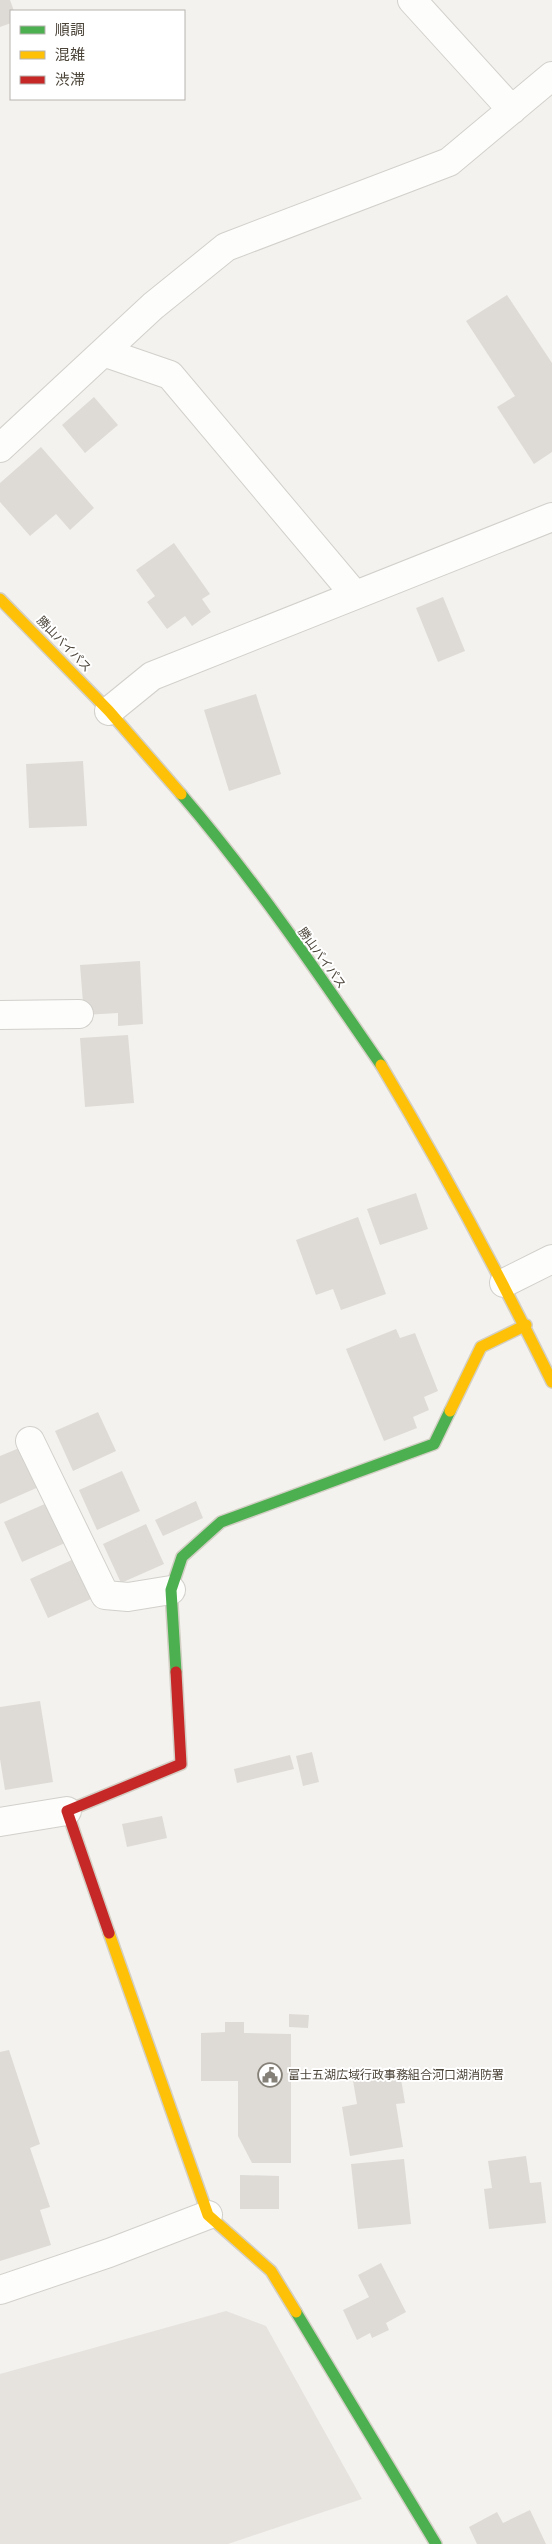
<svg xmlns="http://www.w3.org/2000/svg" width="552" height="2544" viewBox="0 0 552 2544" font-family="'Public Sans','Noto Sans JP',sans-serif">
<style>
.parking{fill:#e6e3df}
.building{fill:#dedbd6}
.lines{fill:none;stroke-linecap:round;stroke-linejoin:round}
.street-casing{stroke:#d2d0cb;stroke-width:30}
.fast-casing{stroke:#d3cfc5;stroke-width:14}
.slow-casing{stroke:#d3cfc5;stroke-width:14}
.jam-casing{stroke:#d3cfc5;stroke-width:14}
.street{stroke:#fdfdfc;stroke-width:28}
.fast{stroke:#4caf50;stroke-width:11}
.slow{stroke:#ffc107;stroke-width:11}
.jam{stroke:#c62828;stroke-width:11}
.labels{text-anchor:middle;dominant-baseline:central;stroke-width:4;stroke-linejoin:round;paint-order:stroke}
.street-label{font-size:12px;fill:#4b4439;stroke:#fff}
.poi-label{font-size:12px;fill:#4b4439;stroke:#fff;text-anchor:start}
</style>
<rect width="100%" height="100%" fill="#f4f2ee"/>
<path class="parking" d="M226,2311L266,2326L362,2499L228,2544H0V2374Z"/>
<path class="building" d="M0,0H10L14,11H11V23L0,27Z
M507,295L552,363V452L534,464L497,407L515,396L466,321Z
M94,397L118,425L85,453L62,425Z
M41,447L94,508L70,530L56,514L30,536L0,502V483Z
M174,543L210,594L202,599L211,612L192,626L185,616L167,629L147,602L155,596L136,570Z
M443,597L465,651L438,662L416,608Z
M256,694L281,774L229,791L204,710Z
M83,761L87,826L29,828L26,764Z
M140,961L143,1024L118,1026V1013L84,1015L80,965Z
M128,1035L134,1103L85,1107L80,1038Z
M416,1193L428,1229L380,1245L367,1209Z
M358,1217L386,1294L341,1310L333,1289L316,1295L296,1240Z
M396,1329L400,1338L415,1333L438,1391L424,1397L429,1410L413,1417L417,1428L384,1441L346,1349Z
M98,1412L116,1451L73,1471L55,1431Z
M24,1446L41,1486L0,1504V1456Z
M122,1471L140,1511L97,1530L79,1490Z
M196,1501L203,1518L163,1536L155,1520Z
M47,1503L65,1543L22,1562L4,1522Z
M146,1524L164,1564L121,1583L103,1544Z
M74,1559L91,1599L48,1618L30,1579Z
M40,1701L53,1782L5,1790L0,1759V1707Z
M312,1752L319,1782L303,1786L296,1756Z
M290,1755L294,1769L237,1783L234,1769Z
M162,1816L167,1838L127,1847L122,1824Z
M289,2014L309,2015L308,2028L289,2027Z
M225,2022H244V2033L291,2034V2163H252L238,2136V2081H201V2033L225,2032Z
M9,2050L40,2144L30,2148L50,2207L40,2210L51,2245L0,2261V2052Z
M399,2067L405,2103L396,2104L403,2147L350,2156L342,2107L357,2104L352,2075Z
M526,2156L530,2183L541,2182L546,2223L489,2229L484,2189L492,2188L488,2161Z
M404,2159L411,2224L358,2229L351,2164Z
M240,2175L279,2176V2209H240Z
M381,2263L406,2312L386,2323L389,2330L372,2338L370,2333L357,2340L343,2310L369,2297L358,2275Z
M530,2510L546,2544H477L469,2527L497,2512L503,2523Z"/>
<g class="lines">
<g class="street-casing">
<path id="street" d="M412,0L512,110
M106,350L109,354L170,375L355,595
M0,448L153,306L226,247L449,162L552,76
M109,711L152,676L552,517
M0,1015L79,1014
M504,1283L552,1259
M30,1441L105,1595L128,1597L171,1590
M0,1822L67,1811
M0,2290L109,2253L208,2215"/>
</g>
<g class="fast-casing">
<path id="fast" d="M181,794C254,879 318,973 381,1065
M176,1672L171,1590L182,1557L221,1522L434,1444L450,1411
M296,2312L436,2544"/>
</g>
<g class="slow-casing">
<path id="slow" d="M0,599L109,711L181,794
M381,1065C443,1169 499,1274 552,1382
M450,1411L481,1347L526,1325
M109,1933L208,2215L271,2271L296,2312"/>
</g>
<g class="jam-casing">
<path id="jam" d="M109,1933L67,1811L181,1764L176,1672"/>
</g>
<use href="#street" class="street"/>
<use href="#fast" class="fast"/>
<use href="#slow" class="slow"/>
<use href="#jam" class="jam"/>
</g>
<defs>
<g id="civic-ring" transform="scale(1.25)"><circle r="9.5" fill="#fff" stroke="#868178" stroke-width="1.5"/><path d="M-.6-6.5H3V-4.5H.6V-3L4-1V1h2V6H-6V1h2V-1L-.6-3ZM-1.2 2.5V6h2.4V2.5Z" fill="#868178"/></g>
</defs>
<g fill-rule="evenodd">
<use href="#civic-ring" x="270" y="2075"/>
</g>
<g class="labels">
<g class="street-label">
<text transform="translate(64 644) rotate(46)">勝山バイパス</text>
<text transform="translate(322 958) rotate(54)">勝山バイパス</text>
</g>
<g class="poi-label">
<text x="288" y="2075">富士五湖広域行政事務組合河口湖消防署</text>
</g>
</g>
<rect x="10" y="10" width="175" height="90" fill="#ffffff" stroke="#b7b4b0"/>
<rect x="20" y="26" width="25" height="8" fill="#4caf50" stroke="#b7b4b0"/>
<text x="55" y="35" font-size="15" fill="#4b4439">順調</text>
<rect x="20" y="51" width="25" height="8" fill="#ffc107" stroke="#b7b4b0"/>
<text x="55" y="60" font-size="15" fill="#4b4439">混雑</text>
<rect x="20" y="76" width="25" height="8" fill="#c62828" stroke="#b7b4b0"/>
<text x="55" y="85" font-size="15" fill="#4b4439">渋滞</text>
</svg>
